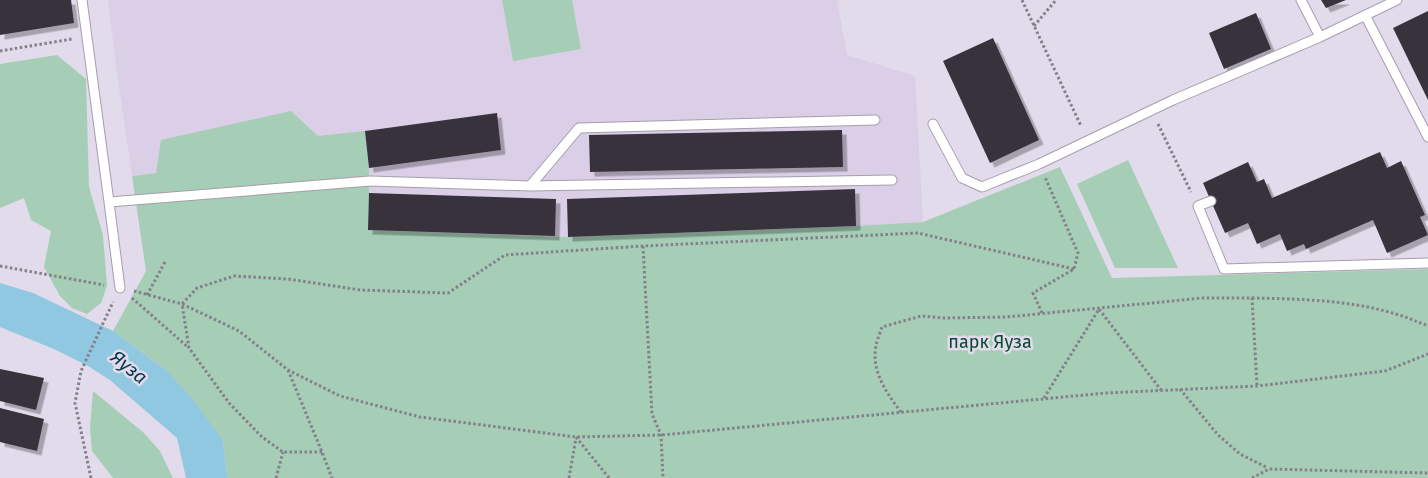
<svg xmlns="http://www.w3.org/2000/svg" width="1428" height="478" viewBox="0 0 1428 478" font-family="'Fira Sans',sans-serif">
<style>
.built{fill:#dacfe6}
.green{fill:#a6ceb7}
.water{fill:#90c7e1}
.building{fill:#38323e;filter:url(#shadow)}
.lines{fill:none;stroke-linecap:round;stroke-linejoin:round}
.service-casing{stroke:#a59ead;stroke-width:11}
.path{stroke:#847f8a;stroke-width:3;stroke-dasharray:2.5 2.5;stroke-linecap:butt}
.service{stroke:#fff;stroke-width:9}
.labels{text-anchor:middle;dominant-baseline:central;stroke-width:5;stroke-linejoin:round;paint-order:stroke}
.park-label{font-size:18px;fill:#074b30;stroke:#e2dbeb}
.water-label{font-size:19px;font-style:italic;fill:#033648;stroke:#e2dbeb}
</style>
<defs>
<filter id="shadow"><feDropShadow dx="4.5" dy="4.5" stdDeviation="0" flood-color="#0004"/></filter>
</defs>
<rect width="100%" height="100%" fill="#e2dbeb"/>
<path class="built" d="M108,0H837L847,55L915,76L923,222L856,226L568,237L368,230L369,193L274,157L132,176L116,66Z"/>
<path class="green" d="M502,0H572L581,49L513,61Z
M57,55L86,79L89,187L103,235L107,286L101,303L87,314L72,308L60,296L44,267L51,231L31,220L24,198L0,208V64Z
M291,111L318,136L365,131L369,168V230L568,237L856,226L923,222L1060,167L1112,278L1428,269V478H227L223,441L167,371L113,331L146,271L132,176L156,173L161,140Z
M1128,160L1178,268H1115L1077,184Z
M93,391L144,433L160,451L173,478H113L92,451L90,427Z"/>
<path class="water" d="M0,283L33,293L113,331L167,371L194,401L223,441L227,478H186L177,438L110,380L88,366L54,349L0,327Z"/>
<path class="building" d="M0,0H71L74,23L0,35Z
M1321,0H1346L1326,8Z
M1428,11V100L1393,28Z
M1256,13L1271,49L1224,69L1209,33Z
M993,38L1039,140L990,163L943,61Z
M497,113L501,150L369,168L365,131Z
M842,130L843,167L590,172L589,135Z
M1380,152L1387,168L1401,161L1425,215L1420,217L1428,235L1387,253L1373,220L1306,249L1304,244L1287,251L1280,234L1257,244L1248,223L1225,233L1203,183L1248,162L1257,182L1264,179L1272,198Z
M855,189L856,226L568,237L567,199Z
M369,193L556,199L555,236L368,230Z
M0,369L44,378L36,410L0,401Z
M0,408L44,419L37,451L0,442Z"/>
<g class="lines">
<g class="service-casing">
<path id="service" d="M82,0L109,202L370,181L530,186L892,180
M1301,0L1320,37
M1365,15L1428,137
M933,124L962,178L982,187L1039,164L1173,100L1320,37L1397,0
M530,186L579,128L875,120
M1211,201L1198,206L1224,269L1428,263
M109,202L120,288"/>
</g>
<path class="path" d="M1022,0L1081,126
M1034,26L1056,0
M0,51L72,39
M1158,124L1191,192
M643,246L652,414L661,435L663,478
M0,266L104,285
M134,291L182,304L239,331L288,370L340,396L420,417L576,437L661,435L1106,393L1257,386L1385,371L1428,354
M147,295L165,262
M132,298L189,348
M1252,298C1301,299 1352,300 1399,315C1409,318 1418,322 1428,326
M1042,313L1033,293L1074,269L1078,253L1045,177
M288,370L322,452L332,478
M1180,389L1218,435L1240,454L1268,468
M1044,398L1099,309L1161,390
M901,412C887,394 871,371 876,346C877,340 880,333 882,327L921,316L944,318L1006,317L1203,298H1252L1257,386
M576,437L609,478
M322,452H283L262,437L229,403L189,348L182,304L197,288L234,276L288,279L360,290L448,293L505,255L643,246L918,233L1074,269
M91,478L75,403L81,371L113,302
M276,478L283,452
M569,478L576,438
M1252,478L1269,469L1428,473"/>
<use href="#service" class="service"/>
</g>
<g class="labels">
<g class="park-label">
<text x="990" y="342">парк Яуза</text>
</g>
<g class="water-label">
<text transform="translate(129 367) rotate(39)">Яуза</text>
</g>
</g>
</svg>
